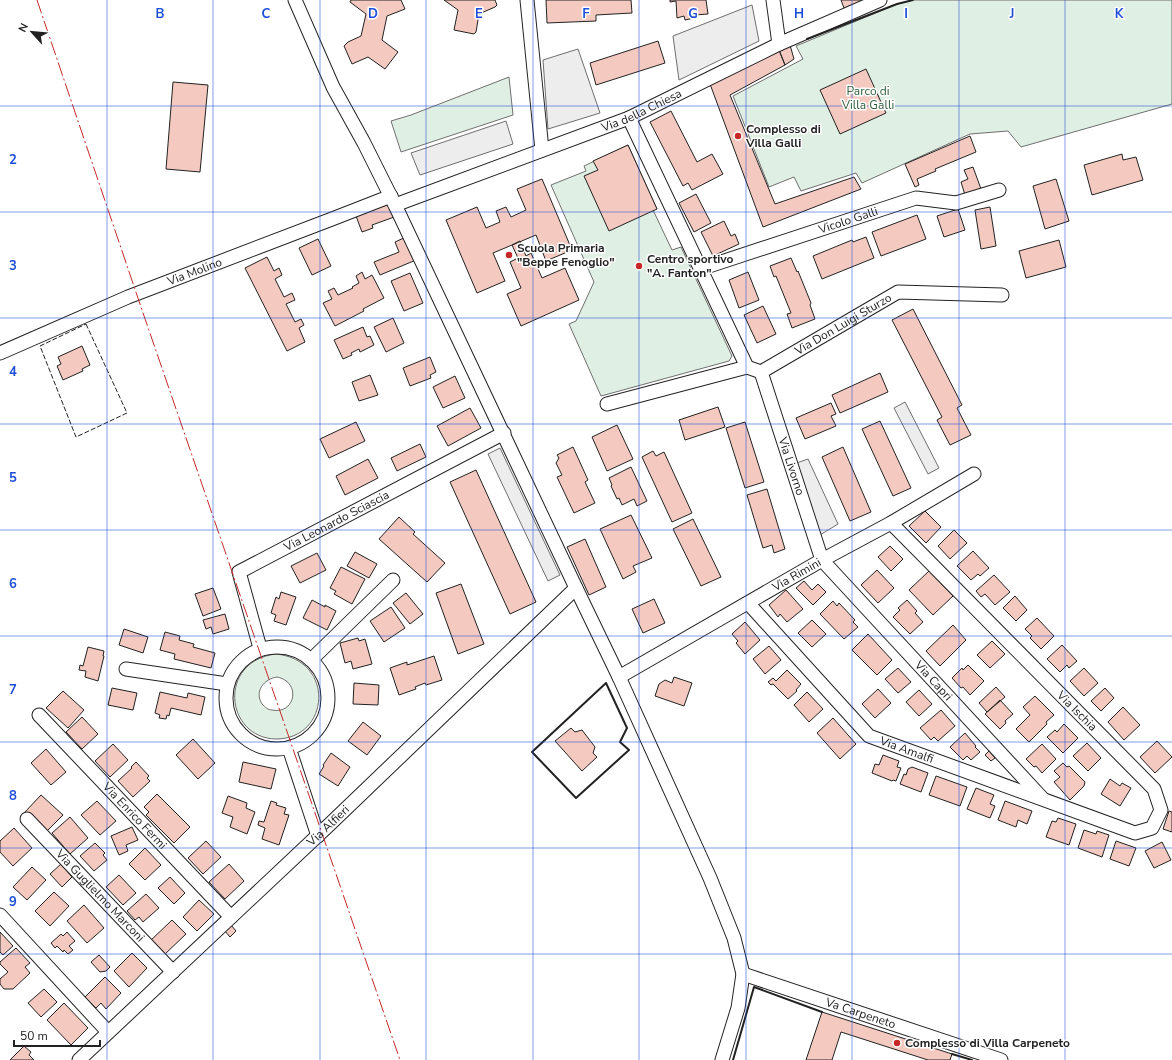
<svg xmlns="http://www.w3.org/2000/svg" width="1172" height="1060" viewBox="0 0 1172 1060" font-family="'Nunito Sans',sans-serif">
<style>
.green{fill:#e0efe3;stroke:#6f6f6f;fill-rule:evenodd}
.parking{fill:#ededed;stroke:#6f6f6f}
.building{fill:#f3c9c0;stroke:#222}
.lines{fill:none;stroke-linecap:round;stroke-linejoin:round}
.minor-casing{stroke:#222;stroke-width:15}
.minor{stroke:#fff;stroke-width:13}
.fence{stroke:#222;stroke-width:1;stroke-dasharray:5 2;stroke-linecap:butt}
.wall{stroke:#222;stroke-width:2}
.power{stroke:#c62828;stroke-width:1;stroke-dasharray:14 3 2 3;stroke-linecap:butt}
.grid{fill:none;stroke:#1d4ed8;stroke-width:1;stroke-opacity:0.55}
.poi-dot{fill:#c62828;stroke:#fff;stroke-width:1.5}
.labels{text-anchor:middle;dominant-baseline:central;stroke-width:3;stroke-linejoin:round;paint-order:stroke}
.park-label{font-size:12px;fill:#2f5e38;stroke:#fff}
.street-label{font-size:12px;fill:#222;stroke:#fff}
.poi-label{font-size:12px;font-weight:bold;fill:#222;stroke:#fff;text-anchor:start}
.grid-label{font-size:13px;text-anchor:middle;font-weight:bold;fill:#1d4ed8;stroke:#fff;stroke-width:3;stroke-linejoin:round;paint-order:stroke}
</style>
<rect width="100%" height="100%" fill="#fff"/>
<path class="green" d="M913,0H1172V104L1021,147L1008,131L970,134L862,183L856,173L801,191L794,177L769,187L733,96L803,59L796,46L897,4Z
M509,77L513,115L401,152L391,121L411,115Z
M628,145L657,209L653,210L672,250L681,247L732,356L729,361L601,396L569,324L576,321L594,282L551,185L586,171L584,166Z
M276,654C336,660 330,739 276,739C225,738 217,661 276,654ZM277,677C302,682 295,715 272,710C268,710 265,707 262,704C254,691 264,679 277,677Z"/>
<path class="parking" d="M752,5L759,41L679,80L673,36Z
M578,49L600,113L548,129L543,60Z
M506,121L513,144L420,175L411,153Z
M905,402L939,468L928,474L894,408Z
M500,448L560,575L548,581L488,454Z
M808,459L838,524L815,538L791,465Z"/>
<path class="building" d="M351,0H401L405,9L387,16L382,40L398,52L385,69L368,57L352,64L344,46L348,42L361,36L366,14L350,2Z
M444,0H495L497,5L495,7L479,14L476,32L474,34L454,30L458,10Z
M546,0H631L632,13L596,15V21L547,23Z
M670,0H706L708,14L695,15L694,18L685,20L684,16L677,18L676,1L670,2Z
M841,0H864L844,8Z
M658,41L665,63L596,85L590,63Z
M790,45L794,59L785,65L779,50Z
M779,50L785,65L730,95L775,204L854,177L861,189L763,227L710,84Z
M866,69L886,113L840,134L820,90Z
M173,82L208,85L200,172L166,169Z
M671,111L697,162L712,154L723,174L692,190L688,183L683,186L650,122Z
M970,136L976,152L935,169L936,171L917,179L919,185L915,187L905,164Z
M628,145L657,209L609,231L584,176L598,170L593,161Z
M1122,154L1123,160L1136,157L1143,180L1092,195L1084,165Z
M973,167L981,189L965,195L961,182L968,179L964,170Z
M542,179L572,250L546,261L536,235L493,253L505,281L477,293L446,220L477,207L486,228L500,222L496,211L506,207L511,217L526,210L517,189Z
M1056,179L1069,221L1045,229L1033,186Z
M696,194L711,223L694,232L679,203Z
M392,203L397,216L372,225L373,228L362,232L356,216Z
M990,207L996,246L981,249L975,210Z
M958,209L965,230L944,237L937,216Z
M917,215L926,239L881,256L872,232Z
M724,221L731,236L735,234L739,244L713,256L701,232Z
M406,237L416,260L380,275L374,262L399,252L395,242Z
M866,237L874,258L822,279L813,256L852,240L853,242Z
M318,239L331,266L312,275L299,248Z
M1059,240L1066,267L1026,278L1019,251Z
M520,241L526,256L531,253L542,278L565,268L579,300L521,326L507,294L521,288L510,262L518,258L512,245Z
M267,257L274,271L279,268L282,275L275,279L284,297L292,293L295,300L286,304L295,322L301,319L304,325L299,328L305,342L287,351L245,268Z
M791,258L797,272L798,271L811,303L810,305L815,319L792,328L787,314L791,313L776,276L774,277L770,266Z
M362,272L365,279L372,275L384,298L363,309L364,311L335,326L323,303L332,299L328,291L334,288L338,295L353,288L352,287L359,283L356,276Z
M748,272L759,300L739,308L729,280Z
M410,273L423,303L404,311L391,281Z
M763,306L776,334L757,343L744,315Z
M913,309L962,405L957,408L971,435L950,445L937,420L942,417L892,320Z
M393,318L404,343L386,352L374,327Z
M363,327L367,337L370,336L374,345L360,352L359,349L351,353L352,355L343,359L334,340Z
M82,346L90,365L82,369L83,371L63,380L57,366L61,364L58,357Z
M430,357L436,372L430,375L431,378L410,386L403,368Z
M880,373L888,392L840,413L832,395Z
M370,375L378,395L359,401L352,382Z
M455,376L465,398L443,408L433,387Z
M831,403L836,414L831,416L836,426L805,439L796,418Z
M718,407L725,427L685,440L679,420Z
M470,408L481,428L448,446L437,426Z
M880,421L911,488L893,496L862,429Z
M356,422L365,441L329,458L320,439Z
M745,422L764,482L745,488L726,428Z
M617,425L633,459L607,471L592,437Z
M420,444L426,457L397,471L391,458Z
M573,447L588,480L585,482L595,503L574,513L557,477L562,475L556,463L559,458L557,455Z
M843,447L871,512L850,521L822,457Z
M653,451L656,456L664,452L692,513L672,522L642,457Z
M368,459L378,478L345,495L336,476Z
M631,467L647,501L637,506L634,499L622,505L619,498L617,499L611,486L612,485L609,478Z
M476,470L536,602L510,614L450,482Z
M767,489L785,549L774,553L772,545L763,548L747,495Z
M925,511L941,527L926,543L909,526Z
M631,515L652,558L633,566L636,572L623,579L600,529Z
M399,517L415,532L413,534L445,563L427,582L379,539Z
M693,519L721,577L701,586L673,529Z
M954,530L967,543L950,559L938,546Z
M585,539L606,587L589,595L567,547Z
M890,546L903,559L891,571L878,557Z
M973,551L989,568L980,576L978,574L971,580L957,566Z
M355,552L377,564L369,578L347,566Z
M317,553L326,570L300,583L291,566Z
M341,567L365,579L352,604L334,594L336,591L330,588Z
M877,570L894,588L878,603L861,585Z
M929,571L953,596L933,615L909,590Z
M994,575L1010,592L995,605L985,594L981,597L976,591Z
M804,581L812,590L818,584L826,592L813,605L796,588Z
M461,584L484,644L458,654L436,593Z
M213,588L221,609L203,616L195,594Z
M786,590L803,609L787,622L780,614L778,617L769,605Z
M281,592L296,597L286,625L274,621L276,615L271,613L276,597L279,599Z
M406,593L423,614L410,624L393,603Z
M1015,596L1027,610L1016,621L1003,608Z
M654,599L665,623L643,633L632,609Z
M312,600L325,607V605L336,611L327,630L303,618Z
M907,600L917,611L915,613L923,622L910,634L893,617L900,610L898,608Z
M833,601L837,606L839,603L855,620L853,622L858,627L844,639L820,614Z
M391,607L405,628L384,642L370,621Z
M225,614L229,629L213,634L211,627L206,629L203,620Z
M1037,618L1054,636L1041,649L1030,638L1032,636L1025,629Z
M812,620L826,634L812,647L798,633Z
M745,622L760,640L745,654L736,643L738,641L732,634Z
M953,625L966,640L940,666L926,651Z
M124,629L148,637L143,653L119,645Z
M165,632L180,636L179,640L194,644L193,647L215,653L211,668L174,659L175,654L160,650Z
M868,634L892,660L877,675L852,650Z
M358,638L359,641L365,639L372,664L353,669L351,661L345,663L340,643Z
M992,641L1005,654L990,668L977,655Z
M1062,645L1077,661L1069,668L1067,665L1060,672L1047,659Z
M769,646L781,660L765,674L753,659Z
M88,647L104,651L103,656H104L98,681L85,677L86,671L79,670L80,665L83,666Z
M434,656L442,680L426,685L425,683L415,687L416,689L399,695L390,668L407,662V665Z
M968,665L984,681L970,695L963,687L961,688L952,678L962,668L963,670Z
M898,668L911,682L898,693L885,679Z
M1084,668L1098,683L1084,696L1070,681Z
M787,670L801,684L796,690L797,691L788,699L773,684L771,685L768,682L773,678L776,681Z
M674,677L692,683L684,706L655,696L659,684L665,680L672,683Z
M354,683L379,685L378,705L353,704Z
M996,687L1005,697L987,712L979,703Z
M112,688L137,693L133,710L108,705Z
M1105,688L1114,698L1101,711L1091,701Z
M878,689L891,703L875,718L862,704Z
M919,690L932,704L919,716L906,702Z
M63,691L84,710L68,728L46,708Z
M160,692L187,698L188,693L205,697L201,715L171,708L169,716L167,715L166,719L159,718L160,715L155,713Z
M807,692L823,709L809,722L794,705Z
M1035,696L1054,715L1046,722L1047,724L1029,742L1016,729L1030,715L1023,707Z
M1000,700L1013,714L1005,721L1006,723L1000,729L985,714Z
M1123,707L1140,725L1124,740L1108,722Z
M941,710L955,726L938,741L934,737L931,740L920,728Z
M82,717L98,734L82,749L66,732Z
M833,718L856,744L840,759L817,733Z
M363,722L381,736L367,755L348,741Z
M1064,724L1078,738L1063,753L1047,737L1055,730L1057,732Z
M571,728L575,732L582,730L595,747L593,753L597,757L582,771L555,741Z
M965,733L976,746L975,747L980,752L971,760L967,756L963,760L950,747Z
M193,739L215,763L198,779L176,755Z
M1157,741L1172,757L1155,773L1140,757Z
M1087,743L1101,758L1088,771L1073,756Z
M113,744L128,760L110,777L95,761Z
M1042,744L1056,759L1042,773L1036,766L1034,767L1026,759Z
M46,749L66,772L51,785L31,763Z
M989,751L995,758L991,761L985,755Z
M331,753L350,767L338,786L319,774L324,766L323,765Z
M883,755L899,761L897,767L901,768L896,781L893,780L892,781L872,773L875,764L879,765Z
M136,762L149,776L147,778L150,781L133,797L118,781L132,768L131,767Z
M243,762L276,769L271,789L239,782Z
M1063,763L1067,767L1069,766L1085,782L1084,786L1070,800L1054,782L1060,777L1054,771Z
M912,767L928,773L921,792L900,784L904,774L906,775L908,769Z
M936,776L967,787L960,806L929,795Z
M1110,779L1120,786L1122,783L1131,788L1120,806L1101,794Z
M976,788L994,795L990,804L995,806L990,818L967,809Z
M157,794L190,827L174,843L146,815L149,812L144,807Z
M41,795L63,815L45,833L24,813Z
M228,796L247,803L246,808L255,812L247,834L230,827L233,817L222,813Z
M97,801L116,821L100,835L81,815Z
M271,801L277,803L276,805L286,808L284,814L289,815L279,845L262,839L265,828L258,825L259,821L264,822Z
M1005,801L1032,811L1027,824L1018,820L1016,827L998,820Z
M1169,811L1172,812V832L1163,829Z
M70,817L88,838L70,854L52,833Z
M1058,818L1076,824L1069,845L1046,837L1052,821L1056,822Z
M132,827L138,840L126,845L128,851L119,855L111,836Z
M14,828L32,848L13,866L0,852V841Z
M1084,830L1096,834L1097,831L1109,835L1102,857L1078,848Z
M206,841L221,857L203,874L188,858Z
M1116,841L1136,848L1129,866L1110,859Z
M1162,842L1171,860L1154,868L1145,851Z
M95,843L105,853L103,855L107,860L94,871L80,856Z
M145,848L161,865L145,880L129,864Z
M61,864L72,877L62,887L50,874Z
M229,864L244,881L225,899L209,882Z
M32,867L46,880L27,900L13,887Z
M119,875L136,893L123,905L106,887Z
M170,877L185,893L174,904L158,888Z
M54,892L69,906L50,926L35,911Z
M146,894L159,908L143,922L139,917L135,920L127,911Z
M199,900L214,914L197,931L183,917Z
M84,905L104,928L87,943L67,921Z
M172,920L186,934L163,956L149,942Z
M231,925L236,931L230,937L224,930Z
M0,932L13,946L3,955L0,952Z
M67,932L75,941L69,946L73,950L68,954L64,950L63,952L57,946L55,948L51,943L61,934L63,936Z
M16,948L30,963L25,967L30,973L13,989H4L0,984V979L8,972L0,964V962Z
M132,953L147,968L129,987L114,971Z
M99,955L110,967L106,971L100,972L91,962Z
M105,977L121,993L106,1009L101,1003L96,1008L85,997Z
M44,989L57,1002L41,1017L28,1003Z
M64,1003L88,1028L71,1045L47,1020Z
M822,1012L952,1054L950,1060H928L841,1032L832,1060H806Z
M24,1046L31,1052L29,1055L34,1060H10Z"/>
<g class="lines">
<g class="minor-casing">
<g id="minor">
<path d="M295,0L333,87L364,143L395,205L576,588L619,677L710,878L734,938L743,974L738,1008L722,1060"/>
<path d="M527,0L542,150"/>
<path d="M773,0L779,44"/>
<path d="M629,118L747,367L761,372"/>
<path id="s1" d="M395,205L629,118L779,44L880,0"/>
<path id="s2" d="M700,269L916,198L956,203L999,190"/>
<path id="s3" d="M0,353L128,297L332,219L391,196"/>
<path id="s4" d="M761,372L822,560L1042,798"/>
<path id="s5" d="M761,372L898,292L1002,295"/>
<path d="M607,404L747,367"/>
<path id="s6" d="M748,603L869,736L1135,833L1152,828L1161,810L1154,789L891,523"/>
<circle cx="277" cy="698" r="51"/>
<path id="s7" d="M260,648L239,572L504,433"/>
<path d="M311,660L393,580"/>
<path d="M126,669L227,684"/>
<path id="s8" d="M619,677L822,560L891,523L974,474"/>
<path id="s9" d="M39,715L231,917"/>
<path d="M289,748L318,836"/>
<path id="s10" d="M27,819L173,972"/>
<path d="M0,915L108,1032"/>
<path id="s11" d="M743,974L1001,1060"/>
<path id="s12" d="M79,1060L330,824L576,588"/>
</g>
</g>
<use href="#minor" class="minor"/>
<path class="fence" d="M86,324L127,413L76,437L40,346Z"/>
<path class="wall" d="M807,39L897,4L913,0
M606,683L627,728L620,742L629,750L576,798L532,752Z
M952,1054L972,1060
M733,1060L754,987L822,1012"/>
<path class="power" d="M37,0L142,310L400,1060"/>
</g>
<path class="grid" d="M107,0V1060M213,0V1060M320,0V1060M426,0V1060M533,0V1060M639,0V1060M746,0V1060M852,0V1060M959,0V1060M1065,0V1060M0,106H1172M0,212H1172M0,318H1172M0,424H1172M0,530H1172M0,636H1172M0,742H1172M0,848H1172M0,954H1172"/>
<g class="poi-dot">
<circle cx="738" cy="136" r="4"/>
<circle cx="509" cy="255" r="4"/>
<circle cx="639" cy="266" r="4"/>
<circle cx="897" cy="1043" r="4"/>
</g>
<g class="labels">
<g class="park-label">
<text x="868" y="91">Parco di<tspan x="868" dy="14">Villa Galli</tspan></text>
</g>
<g class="street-label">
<text stroke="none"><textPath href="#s1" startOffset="264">Via della Chiesa</textPath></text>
<text stroke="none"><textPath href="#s2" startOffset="156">Vicolo Galli</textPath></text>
<text stroke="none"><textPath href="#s3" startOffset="211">Via Molino</textPath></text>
<text stroke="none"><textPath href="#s5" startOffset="95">Via Don Luigi Sturzo</textPath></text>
<text stroke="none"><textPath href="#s4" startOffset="99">Via Livorno</textPath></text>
<text stroke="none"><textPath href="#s7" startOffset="189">Via Leonardo Sciascia</textPath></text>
<text stroke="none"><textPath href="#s8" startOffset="205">Via Rimini</textPath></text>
<text stroke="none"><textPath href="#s4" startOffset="362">Via Capri</textPath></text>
<text transform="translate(1077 711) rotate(45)">Via Ischia</text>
<text stroke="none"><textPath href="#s6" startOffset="220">Via Amalfi</textPath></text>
<text stroke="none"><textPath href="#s9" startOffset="139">Via Enrico Fermi</textPath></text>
<text stroke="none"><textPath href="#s12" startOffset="342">Via Alfieri</textPath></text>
<text stroke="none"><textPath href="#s10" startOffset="106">Via Guglielmo Marconi</textPath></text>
<text stroke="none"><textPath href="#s11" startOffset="124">Va Carpeneto</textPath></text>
</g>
<g class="poi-label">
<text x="746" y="129">Complesso di<tspan x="746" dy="14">Villa Galli</tspan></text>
<text x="517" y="248">Scuola Primaria<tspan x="517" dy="14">"Beppe Fenoglio"</tspan></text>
<text x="647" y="259">Centro sportivo<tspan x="647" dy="14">"A. Fanton"</tspan></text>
<text x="905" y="1043">Complesso di Villa Carpeneto</text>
</g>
</g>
<g class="grid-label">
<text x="160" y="18">B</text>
<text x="266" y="18">C</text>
<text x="373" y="18">D</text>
<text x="479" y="18">E</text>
<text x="586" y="18">F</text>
<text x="693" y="18">G</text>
<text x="799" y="18">H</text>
<text x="906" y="18">I</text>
<text x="1012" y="18">J</text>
<text x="1119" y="18">K</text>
<text x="13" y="164">2</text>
<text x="13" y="270">3</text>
<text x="13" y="376">4</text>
<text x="13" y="482">5</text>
<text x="13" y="588">6</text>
<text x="13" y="694">7</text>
<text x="13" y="800">8</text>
<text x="13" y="906">9</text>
</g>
<g transform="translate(32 32) rotate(297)" stroke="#ffffff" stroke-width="3" paint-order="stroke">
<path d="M0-3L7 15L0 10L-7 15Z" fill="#222222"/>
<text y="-6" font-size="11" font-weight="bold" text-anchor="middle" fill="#222222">N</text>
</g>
<path d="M14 1040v6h86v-6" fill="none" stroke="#222222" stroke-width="2"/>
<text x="20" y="1040" font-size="12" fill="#222222" stroke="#ffffff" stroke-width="3" paint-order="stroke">50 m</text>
</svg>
